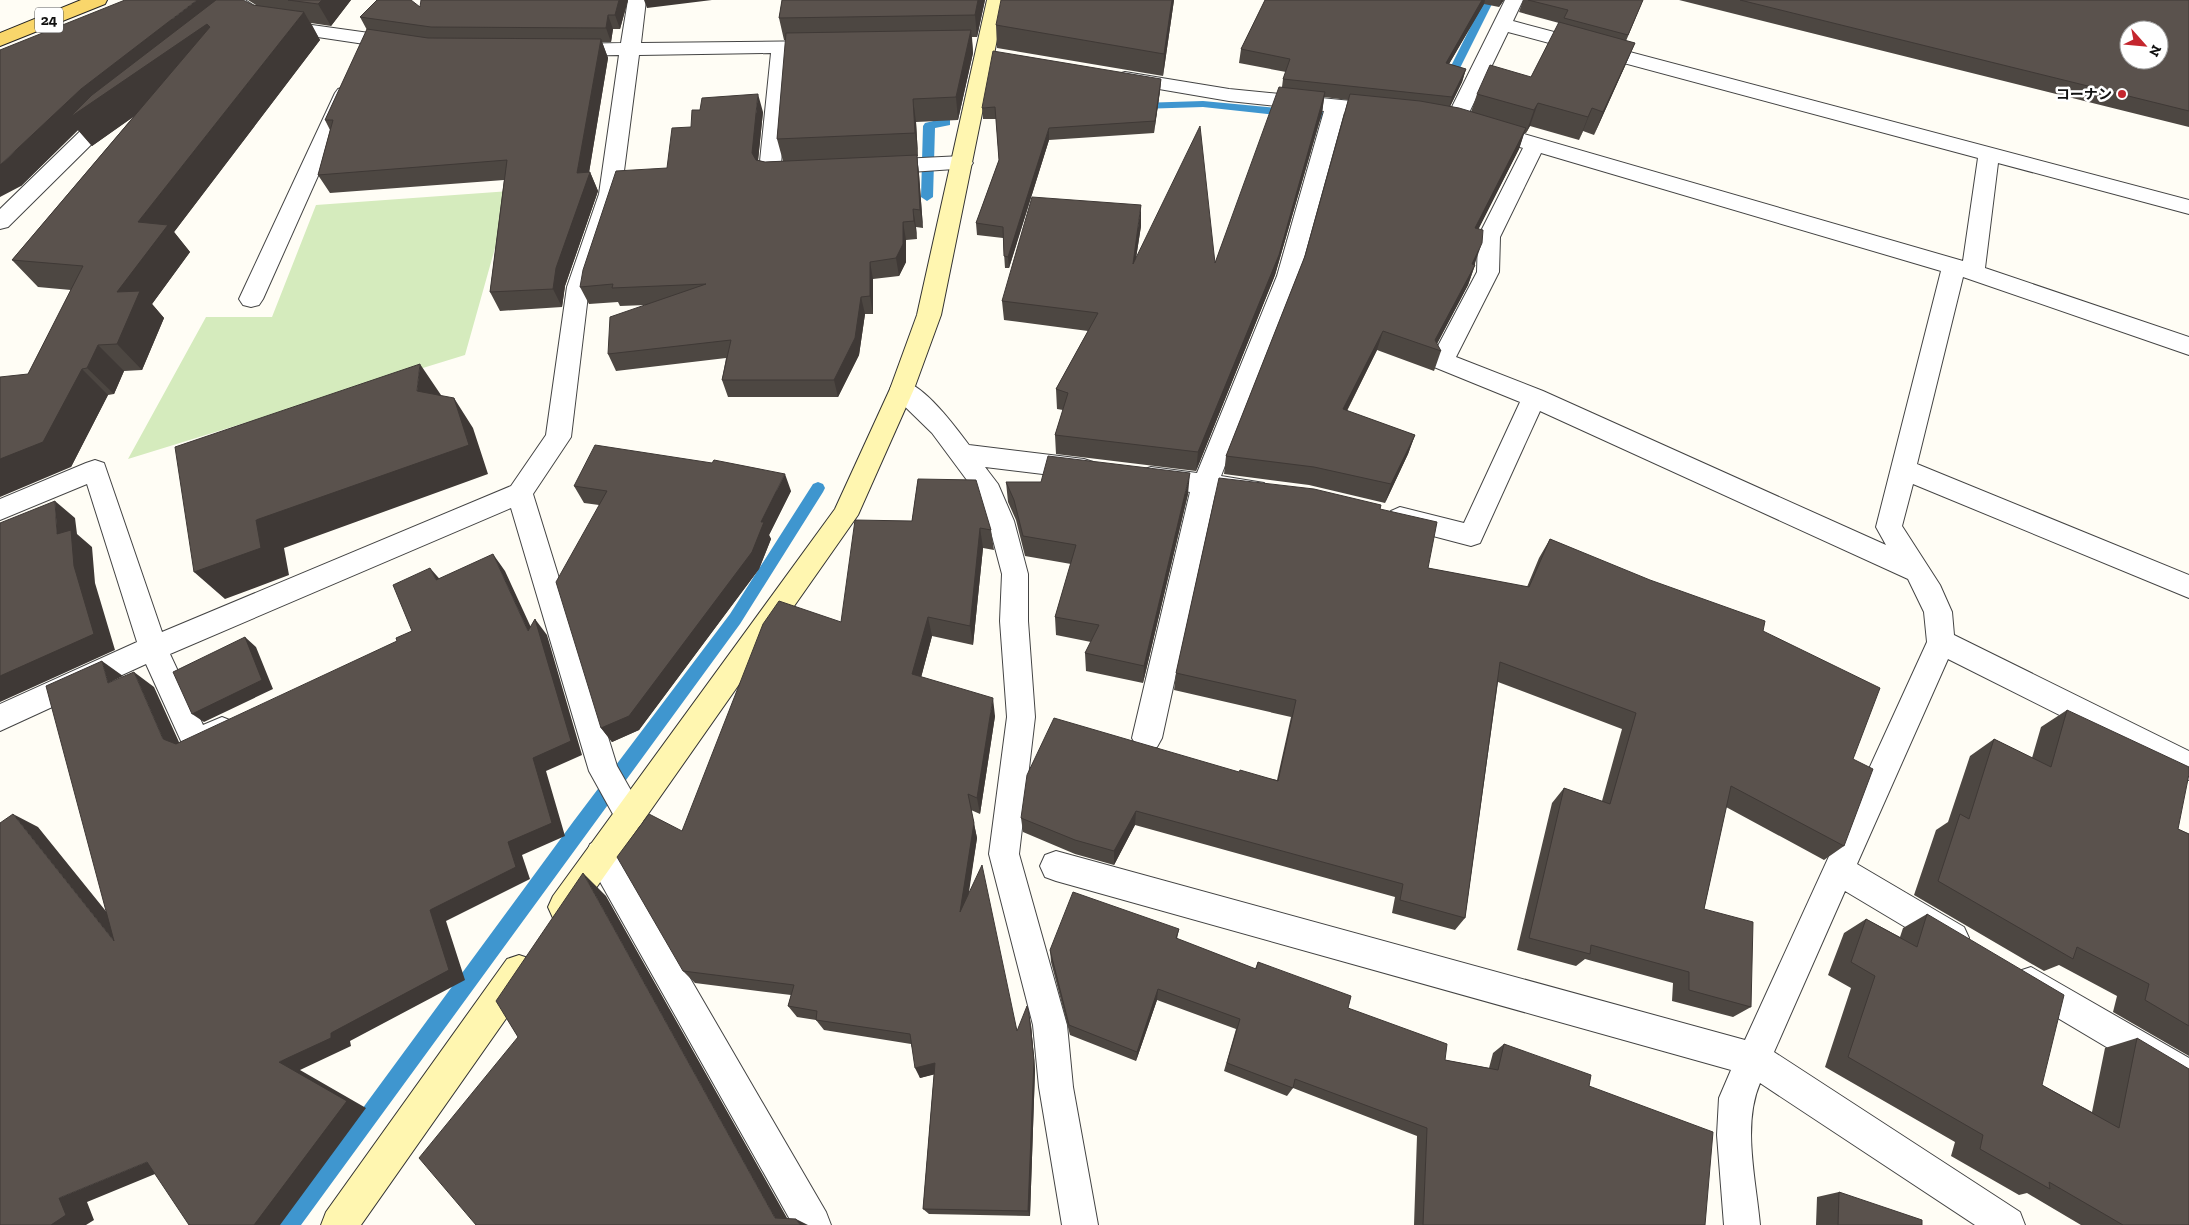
<svg xmlns="http://www.w3.org/2000/svg" width="2189" height="1225" viewBox="0 0 2189 1225" font-family="'Zilla Slab','Noto Sans JP',serif">
<style>
.green{fill:#d5ebbd}
.lines{fill:none;stroke-linecap:round;stroke-linejoin:round}
.stream{fill:#3f96cf;fill-rule:evenodd}
.street-casing{stroke:#444;stroke-width:2}
.secondary-casing{stroke:#333;stroke-width:2}
.primary-casing{stroke:#222;stroke-width:2}
.street{fill:#fff;fill-rule:evenodd}
.secondary{fill:#fff6b0;fill-rule:evenodd}
.primary{fill:#f9d66b;fill-rule:evenodd}
.wall{fill:#4d4742}
.shaded-wall{fill:#3f3936}
.building{fill:#5a524d;stroke:#3f3936;fill-rule:evenodd}
.poi-dot{fill:#c4262e;stroke:#fff;stroke-width:2}
.labels{text-anchor:middle;dominant-baseline:central;stroke-width:5;stroke-linejoin:round;paint-order:stroke}
.far-poi-label{font-size:14px;font-weight:bold;fill:#111;stroke:#fff;text-anchor:end}
.shield{fill:#fff;stroke:#585858;stroke-width:1}
.shield-label{font-size:15px;font-weight:bold;fill:#111}
</style>
<rect width="100%" height="100%" fill="#fffdf5"/>
<path class="green" d="M511,191L465,355L128,459L206,317H272L316,205Z"/>
<g class="lines">
<path class="stream" d="M1484,0H1494L1451,86H1443L1442,84Z
M1203,101L1343,114L1349,118L1343,122L1203,107L1140,109L1134,106L1140,103Z
M946,118L950,119V125L935,128L933,197L927,201L921,197L923,126L925,123Z
M818,482L823,484L825,488L823,492L740,624L301,1225H279L282,1218L573,822L730,614L813,484Z"/>
<g class="street-casing">
<path id="street" d="M225,0H245L276,20L398,37L405,39L408,43L405,47L398,49L264,29L236,13Z
M628,0H646L641,43L823,41L830,43L833,47L830,51L790,53L781,164L806,165L809,170L806,175C792,178 776,180 762,176L759,171L771,53L639,55L621,194L589,287L571,437L533,494L617,766L645,815L641,825L630,829L619,825L589,771L511,508L170,654L203,725L222,717L232,721L237,730C230,745 211,751 196,756L186,752L146,664L0,731V704L137,642L87,484L0,520V499L86,463L95,460L104,463L162,632L511,486L546,435L567,287L599,194L619,55L569,56L562,54L559,50L562,46L569,44L621,43Z
M1505,0H1523L1513,21L2189,200V214L1998,163L1985,268L2189,337V355L1963,277L1917,464L2189,575V598L1913,484L1902,526L1940,585L1952,612L1954,635L2189,751V780L1948,659L1857,864L1964,927L1969,938L1964,949L1953,954L1942,949L1845,891L1774,1052L2020,1212L2025,1225H1975L1760,1083C1742,1125 1756,1180 1760,1225H1724L1717,1135L1719,1098L1731,1070L1056,881L1045,877L1040,866L1045,855L1056,851L1745,1040L1927,642L1924,612L1908,579L1540,411L1480,543L1471,546L1391,525L1387,518L1391,511L1400,507L1464,523L1520,402L1434,367L1430,361L1477,272L1478,237L1523,148L1479,135L1476,130L1479,125L1486,123L1493,125L1963,261L1978,158L1508,32L1465,121L1462,126L1455,128L1448,126L1445,121ZM1541,153L1941,271L1876,527L1886,545L1543,391L1456,357L1499,272L1500,237Z
M1125,72L1229,89L1382,104L1389,105L1392,110L1389,115L1382,116L1344,113L1299,276L1221,476L1264,483L1268,490L1264,497L1255,500L1215,495L1162,738L1157,747L1147,751L1137,747L1132,738L1190,492L1142,484L1138,477L1142,470L1151,467L1197,473L1277,276L1324,111L1229,101L1118,82L1115,78L1118,74Z
M345,87L352,89L355,93L263,299L259,305L251,307L243,305L239,299L335,93L338,89Z
M111,107L118,108L121,113L118,118L8,227L0,229V209L104,108Z
M962,156L969,158L973,163L969,168L881,174L873,172L870,167L873,162L881,160Z
M902,380C926,387 954,425 969,445L1084,459L1093,462L1097,469L1093,476L1084,479L985,467L998,484L1014,521L1028,574V621L1035,717L1019,854L1067,1025L1073,1087L1098,1225H1062L1039,1087L1033,1025L989,854L1007,717L1000,621L1002,574L988,521L978,495L932,433L893,395L890,389L893,383Z
M601,839L612,844L826,1212L831,1225H793L590,864L586,854L590,844Z
M2031,967L2189,1058V1094L2177,1089L2019,995L2015,983L2019,971Z"/>
</g>
<g class="secondary-casing">
<path id="secondary" d="M987,0H1005L941,315L914,389L858,515L575,918L564,922L553,918L548,907L553,896L835,509L890,389L917,315Z
M519,955L531,959L535,971L531,983L361,1225H321L326,1212L507,959Z"/>
</g>
<g class="primary-casing">
<path id="primary" d="M81,0H107L105,4L0,46V33Z"/>
</g>
<use href="#street" class="street"/>
<use href="#secondary" class="secondary"/>
<use href="#primary" class="primary"/>
</g>
<path class="wall" d="M248,0H351L331,26L311,23L320,40L174,232L190,252L152,304L164,318L142,370L124,371L114,394L108,395L71,467L28,374L71,290L38,287L12,260L134,116L92,146L78,130L21,186L0,50L253,5H256Z
M628,0L620,29H613L611,42H602L608,58L589,172H590L598,191L597,194L565,286L562,307L500,311L490,292L504,180L330,193L318,175L330,130L325,120L367,30L360,17L420,7Z
M782,0H985L977,37H972L973,53L958,120L916,122L918,156H917L919,174L923,228L916,227L917,239L906,240V262L899,276L873,279V314H865L859,355L838,397H728L722,380L726,358L616,371L608,354L646,305L620,306L618,302L589,304L580,287L667,168L691,127L763,112L758,160L765,162L783,161L777,139L786,40H784L779,18Z
M1174,0L1163,76L997,48L996,25Z
M1265,0H1504L1499,7L1484,4L1449,64L1466,69L1462,82L1450,106L1471,112L1477,94L1531,77L1559,23L1519,12L1523,0H1643L1626,41L1635,43L1625,66L1594,135L1583,131L1579,140L1530,126L1526,133H1524L1519,149L1478,229L1475,265L1468,285L1437,344L1441,351L1434,371L1377,350L1347,411L1415,435L1408,454L1385,503L1309,485L1224,474L1226,456L1305,256L1348,100L1324,97L1322,113L1275,275L1196,471L1056,454L1055,435L1063,410L1057,409L1056,389L1088,331L1004,320L1002,301L1141,226L1136,258L1215,263L1282,87L1283,79L1286,72L1239,63L1241,49Z
M1679,0H2189V127Z
M1161,79L1160,91L1154,133L1049,140L1009,268H1005L1003,238L977,235L976,223L999,160L996,119H983L982,108Z
M918,479L991,530L994,550L983,548L973,645L932,636L921,677L995,716L980,814L971,810L977,838L968,894L1017,1031L1031,1025L1035,1070L1030,1216L929,1214L923,1209L934,1074L920,1078L911,1044L824,1030L816,1020L797,1017L788,1006L791,995L695,983L683,971L682,831L841,622L912,521Z
M1006,482L1188,494L1143,683L1086,671L1085,653L1091,642L1056,635L1055,617L1071,564L1025,556L1016,520L1008,502Z
M574,486L791,491L769,535L771,539L759,569L639,730L612,742L601,728L599,505L584,503Z
M1380,509L1428,568L1527,587L1539,558L1550,539L1763,631L1853,759L1844,846L1824,860L1726,807L1704,909L1751,1007L1733,1017L1672,1001L1673,983L1585,959L1576,966L1517,950L1552,803L1564,788L1602,801L1622,729L1498,682L1465,918L1455,930L1392,913L1395,897L1135,825L1114,865L1075,854L1023,832L1021,818L1239,772L1277,780L1291,717L1174,690L1176,673Z
M2067,710L2178,829L2189,834V1056L2113,1012L2117,996L2059,965L2044,971L1914,895L1936,830L1948,822L1970,756L1994,739L2032,758L2041,727Z
M1927,914L2042,1085L2092,1112L2105,1048L2137,1038L2189,1225H2081L2027,1193L2019,1195L1951,1156L1955,1142L1825,1067L1851,988L1828,975L1844,933L1866,919L1900,937L1903,928Z
M1179,929L1177,939L1255,969L1258,962L1348,1008L1445,1060L1489,1068L1493,1053L1504,1044L1589,1086L1705,1225H1414L1417,1136L1293,1088L1287,1096L1224,1071L1236,1029L1157,1000L1136,1061L1070,1035L1051,962L1050,950Z
M1839,1192L1922,1225H1816L1817,1197Z"/>
<path class="shaded-wall" d="M197,0H225L208,25L226,52L92,146L78,130L21,186L0,197V165L81,89Z
M322,0H351L331,26L318,4Z
M619,0H628L620,29L615,15Z
M644,0H712L647,8Z
M978,0H985L977,37L975,15Z
M1172,0H1174L1163,76L1164,54Z
M1482,0H1485L1484,4L1442,76L1446,63Z
M1501,0H1504L1499,7Z
M304,12L320,40L174,232L190,252L152,304L164,318L142,370L117,344V292L138,222Z
M608,15L613,29L611,42L606,28Z
M971,30L973,53L958,120L956,97Z
M601,39L608,58L588,179L590,172L598,191L597,194L565,286L562,307L553,289L556,268L577,173Z
M1635,43L1625,66L1594,135L1603,112Z
M1466,69L1462,82L1448,111L1452,97Z
M1161,79L1160,91L1154,133L1155,121Z
M1325,92L1322,113L1275,275L1196,471L1198,452Z
M758,94L763,112L757,171L752,153Z
M913,99L916,122L918,156L915,133Z
M1538,103L1530,126L1526,133L1534,110Z
M1592,108L1583,131L1579,140L1588,117Z
M1049,128V140L1009,268L1008,257Z
M1526,128L1519,149L1469,248L1475,228Z
M917,155L919,174L923,228L920,210Z
M1141,205V226L1132,284L1133,264Z
M913,209L916,227L917,239L914,221Z
M903,222L906,240V262L899,276L896,258Z
M1482,243L1475,263L1469,276L1475,265L1468,285L1434,349L1435,340Z
M870,262L873,279V314L870,296Z
M861,297L865,314L859,355L838,397L834,380Z
M1383,331L1377,350L1338,428L1343,409Z
M98,345L124,371L114,394L87,368Z
M420,364L441,395L438,421L417,391Z
M82,369L108,395L71,467L0,497V459Z
M454,398L473,428L488,474L284,548L289,575L225,599L194,572L256,520Z
M1415,435L1408,454L1385,503L1391,484Z
M1190,473L1188,494L1143,683L1144,666Z
M785,474L791,491L769,535L771,539L759,569L639,730L612,742L601,728L761,522Z
M55,501L75,518L77,534L92,547L95,583L115,650L0,702V676L57,534Z
M980,528L983,548L973,645L970,626Z
M493,554L505,571L540,647L528,631Z
M430,568L444,584L436,580Z
M928,617L932,636L917,693L912,674Z
M535,619L547,635L582,755L546,771L565,836L522,855L530,879L446,921L465,980L350,1041L351,1046L300,1070L366,1108L280,1225H254L279,1062L331,1033L430,910L533,758Z
M245,637L256,647L273,689L204,722L192,714Z
M102,661L123,676L108,683Z
M134,672L154,687L184,753L163,739Z
M993,698L995,716L980,814L977,798Z
M968,794L977,838L964,926L960,912Z
M1136,811L1135,825L1114,865V851Z
M13,814L38,827L138,951L114,941Z
M583,873L606,896L791,1225L775,1218Z
M1158,989L1157,1000L1136,1061L1137,1052Z
M1029,1014L1031,1025L1035,1070L1030,1216L1028,1211Z
M935,1063L940,1073L920,1078L915,1068Z
M147,1162L172,1167L87,1202L94,1220L86,1225H51L59,1198Z
M796,1219L808,1225H800Z"/>
<path class="building" d="M125,0H197L81,89L0,165V50Z
M216,0H243L253,5L304,12L138,222L168,225L117,292L140,291L117,344L98,345L87,368L82,369L43,442L0,459V377L28,374L83,266L12,260L210,27L207,24L69,118L92,95Z
M288,0H322L318,4Z
M377,0H411L420,7L421,0H619L615,15H608L606,28L431,27L360,17Z
M782,0H978L975,15L779,18Z
M1001,0H1172L1164,54L996,25Z
M1265,0H1482L1446,63L1466,69L1452,97L1283,79L1290,59L1241,49Z
M1528,0H1643L1628,35L1564,18L1568,10Z
M1740,0H2189V111ZM2129,30H2159V60H2129Z
M1559,22L1635,43L1603,112L1592,108L1588,117L1538,103L1534,110L1477,94L1490,65L1531,77Z
M367,29L428,38L601,39L577,173L590,172L589,175L556,268L553,289L490,292L507,160L318,175L333,120H325Z
M971,30L956,97L913,99L915,133L777,139L786,33Z
M993,51L1161,79L1155,121L1049,128L1008,257L1004,256L1003,227L976,223L999,160L995,107L982,108Z
M1279,87L1325,92L1279,255L1198,452L1055,435L1068,393L1056,389L1098,313L1002,301L1032,197L1141,205L1133,264L1200,126L1215,263Z
M758,94L752,153L756,160L765,162L917,155L920,210L913,209L914,221L903,222V244L896,258L870,262V296L861,297L855,338L834,380H722L731,340L608,354L610,317L706,284L612,288L613,284L580,287L583,270L616,171L667,168L672,128L691,127L692,110H700L702,98Z
M1350,94L1420,101L1459,108L1526,128L1475,228L1483,230L1482,243L1472,264L1475,265L1435,340L1441,351L1383,331L1343,409L1415,435L1391,484L1314,467L1226,456L1305,256Z
M420,364L417,391L454,398L469,445L256,520L261,548L194,572L175,447Z
M595,445L712,463L714,460L785,474L761,522H764L752,552L629,716L601,728L556,582L607,491L574,486Z
M1048,456L1190,473L1144,666L1085,653L1099,625L1055,617L1076,545L1023,536L1014,500L1006,482H1041Z
M1219,478L1314,489L1381,505L1380,509L1437,522L1428,568L1529,587L1550,539L1650,580L1765,621L1763,631L1880,688L1853,759L1873,769L1844,846L1731,786L1704,909L1753,922L1751,1007L1689,990V972L1591,945L1590,954L1529,938L1564,788L1610,804L1636,713L1500,662L1465,918L1400,900L1403,884L1136,811L1114,851L1075,840L1021,818L1027,775L1054,718L1239,772L1240,770L1278,781L1296,700L1176,673Z
M918,479L976,480L991,530L980,528L970,626L928,617L912,674L993,698L977,798L968,794L974,823L960,912L982,865L1017,1031L1027,1006L1029,1014L1034,1060L1028,1211L923,1209L935,1063L915,1068L910,1034L816,1020L817,1011L788,1006L794,985L683,971L617,857L649,814L682,831L763,624L779,601L841,622L855,520L912,521Z
M55,501L57,534L71,530L74,566L94,634L0,676V523Z
M493,554L528,631L535,619L571,741L533,758L552,823L508,842L516,867L430,910L449,970L331,1033V1038L279,1062L347,1101L254,1225H189L147,1162L59,1198L66,1215L51,1225H0V823L13,814L114,941L46,686L102,661L108,683L134,672L163,739L176,744L397,641L396,638L412,631L393,585L430,568L436,580Z
M245,637L262,680L192,714L173,672Z
M2067,710L2189,767V774L2178,829L2189,834V1026L2145,1000L2149,984L2077,947L2073,959L1938,881L1960,814L1969,819L1994,739L2051,767Z
M583,873L775,1218L796,1219L800,1225H476L419,1158L518,1037L496,1001Z
M1073,892L1179,929L1176,938L1256,969L1258,962L1351,996L1348,1008L1447,1044L1445,1060L1498,1070L1504,1044L1591,1075L1589,1086L1713,1132L1705,1225H1423L1427,1128L1295,1079L1293,1088L1227,1063L1240,1019L1158,989L1137,1052L1069,1025L1050,950Z
M1927,914L2064,995L2042,1085L2119,1128L2137,1038L2189,1069V1225H2123L2049,1182L2050,1189L1980,1149L1983,1135L1848,1057L1875,976L1851,962L1866,919L1917,947Z
M1839,1192L1922,1220V1225H1838Z"/>
<circle class="poi-dot" cx="2122" cy="94" r="5"/>
<g class="labels">
<g class="far-poi-label">
<text x="2112" y="94">コーナン</text>
</g>
<rect class="shield" x="35" y="7.5" width="28" height="25" rx="4"/>
<g class="shield-label">
<text x="49" y="20">24</text>
</g>
</g>
<g transform="translate(2144 45) rotate(117)"><circle r="24" fill="#ffffff" stroke="#a0a0a0"/>
<path d="M0-4L9 19L0 12L-9 19Z" fill="#c4262e"/>
<text y="-8" font-size="14" font-weight="bold" text-anchor="middle" fill="#111111">N</text>
</g>
</svg>
